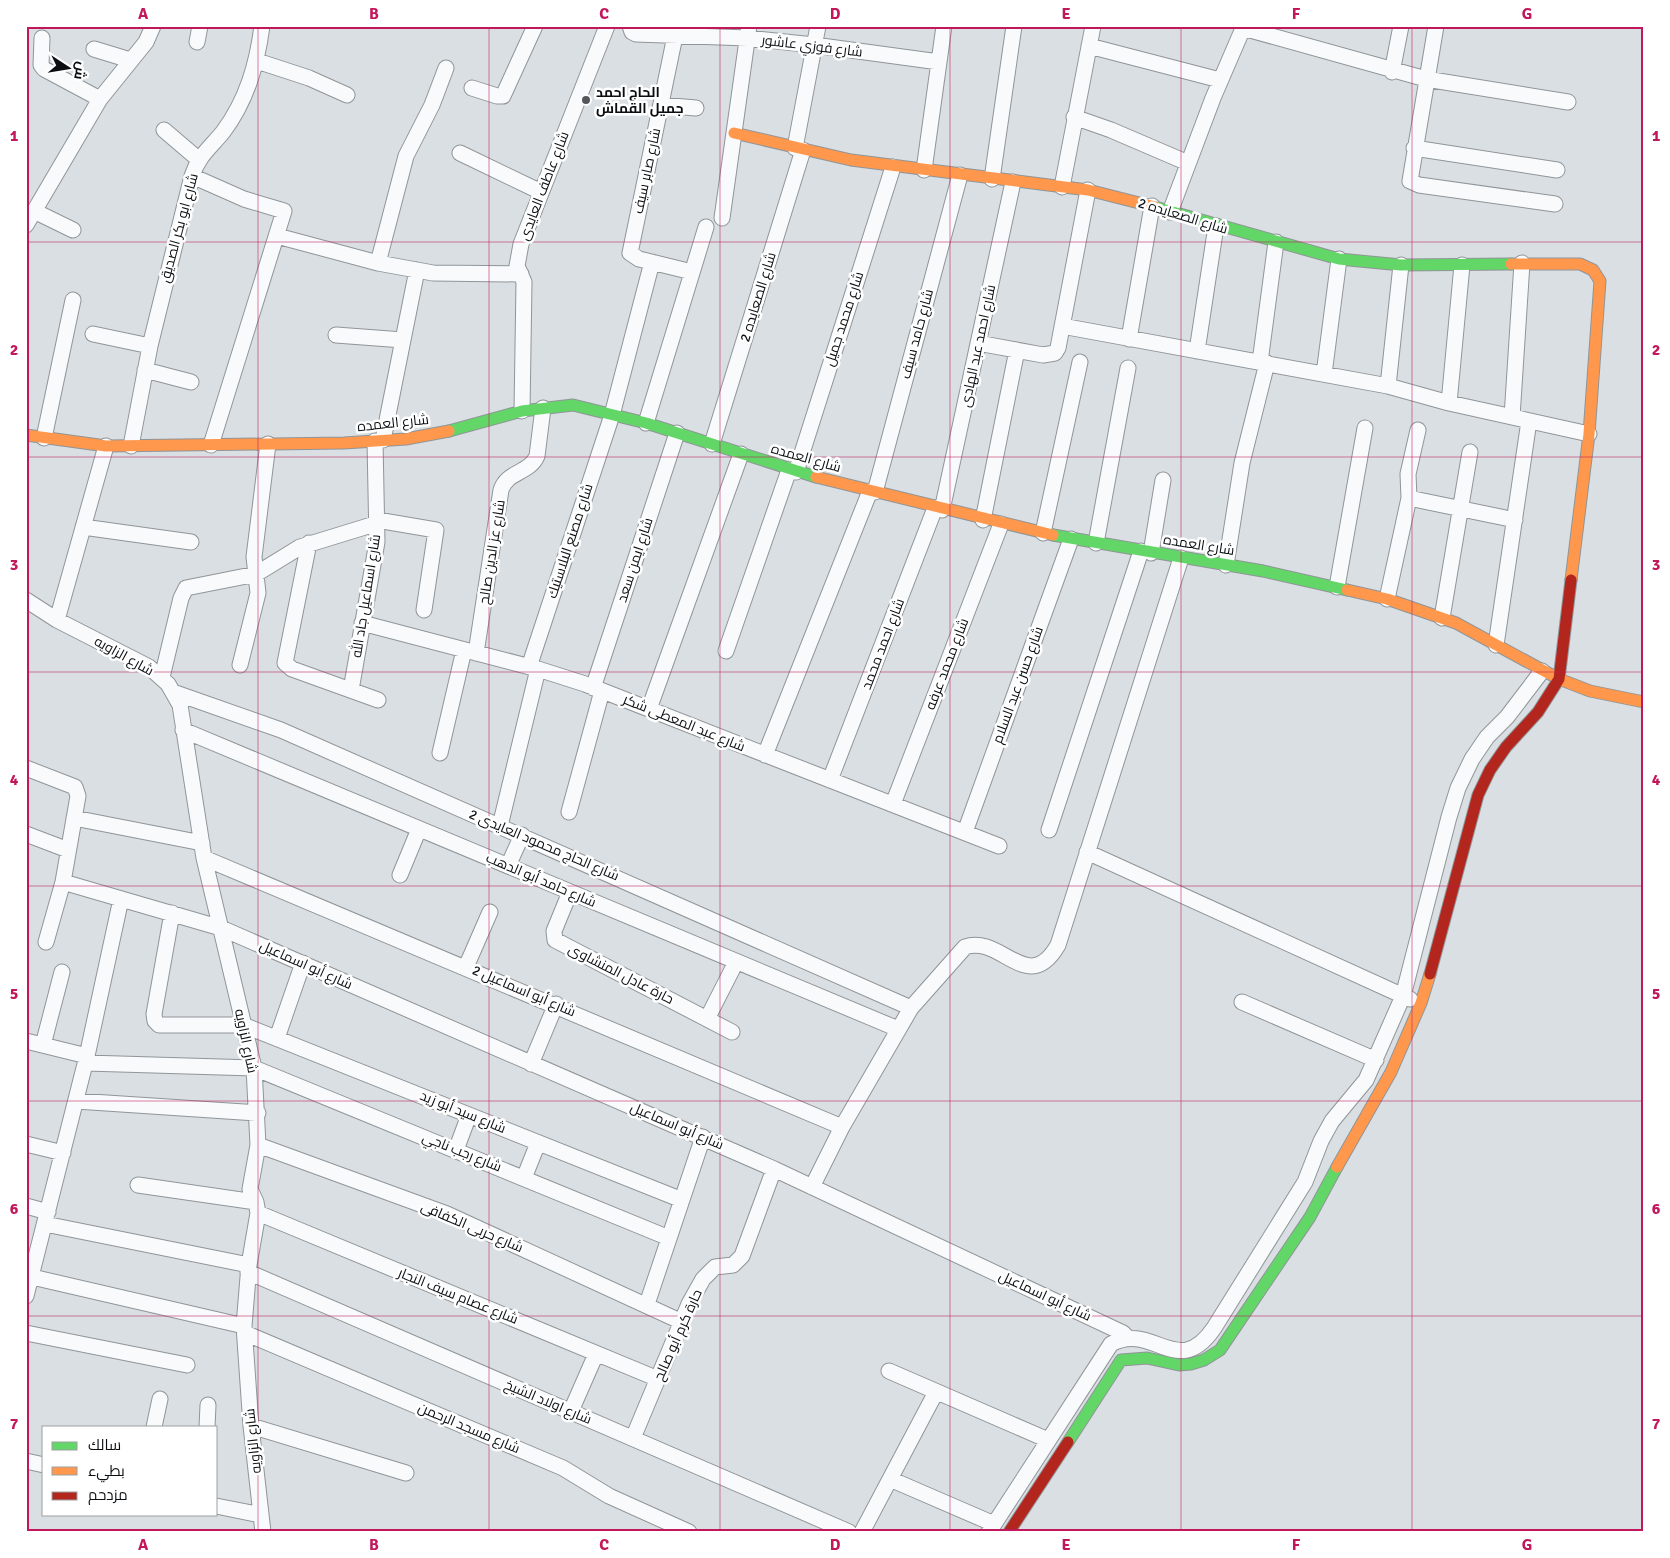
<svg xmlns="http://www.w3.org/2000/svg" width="1670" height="1558" viewBox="0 0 1670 1558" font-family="Signika,Cairo,sans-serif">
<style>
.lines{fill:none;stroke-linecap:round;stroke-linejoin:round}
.street-casing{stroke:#909598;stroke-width:17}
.fast-casing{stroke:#909598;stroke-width:13}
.slow-casing{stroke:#909598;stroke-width:13}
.jam-casing{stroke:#909598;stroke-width:13}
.street{stroke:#f9fafb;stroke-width:15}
.fast{stroke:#63d668;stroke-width:11}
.slow{stroke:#ff974d;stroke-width:11}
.jam{stroke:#b3261e;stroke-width:11}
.grid{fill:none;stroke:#c2185b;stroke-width:1;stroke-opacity:0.55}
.poi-dot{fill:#53575a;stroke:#fff;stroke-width:2}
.labels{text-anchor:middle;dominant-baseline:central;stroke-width:5;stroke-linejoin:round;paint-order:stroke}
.street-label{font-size:14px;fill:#0b0e11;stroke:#fff}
.poi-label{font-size:14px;font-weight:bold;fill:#0b0e11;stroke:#fff;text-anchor:start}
.neatline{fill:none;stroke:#c2185b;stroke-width:2}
.grid-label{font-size:16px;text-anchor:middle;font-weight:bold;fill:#c2185b}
</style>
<rect width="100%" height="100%" fill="#d9dfe3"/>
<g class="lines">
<g class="street-casing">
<path id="street" d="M630,26L632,32L636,34L748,38L814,45L939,62
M1436,26L1410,181L1419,185L1555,204
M1243,28L1426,79L1568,102
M675,36L630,253L639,259L692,272
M42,38L41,65L44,69L100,99
M197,42L200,26
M1089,46L1220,80
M94,49L130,60
M257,61L309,78L347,95
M1392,72L1401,26
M472,88L497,96H503L535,26
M661,105L696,108
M1074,117L1111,130L1188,163
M164,130L198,159
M795,148L818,26
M1414,148L1557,170
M460,153L541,192
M924,170L944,26
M192,176L244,199L284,211L211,445
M992,179L1014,26
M1062,187L1093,26
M34,211L73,230
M1170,212L1213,98L1244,26
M722,218L749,26
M26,225L100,99L146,42L153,26
M277,236L378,263L433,273L521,274
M378,263L406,156L432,105L446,68
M1062,326L1388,386L1449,403L1589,434
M93,334L150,346
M336,335L403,340L383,440
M1129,339L1152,206
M403,340L417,270
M978,343L1043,355L1055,353L1058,348L1088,190
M1197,351L1216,226
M1260,362L1276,242
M145,370L191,382
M1324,374L1339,259
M1388,386L1401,265
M1449,403L1462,265
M522,411L524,282L517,266L521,244L607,26
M1512,417L1522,263
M646,423L706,227
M44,438L73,300
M712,444L803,150
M131,446L150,346L192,176C199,155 210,148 223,132C247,100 257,64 262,26
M796,472L893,167
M875,492L960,175
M1409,498L1515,520
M942,510L1013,182
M377,520L436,530L424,610
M983,520L1017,350
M83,527L191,542
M1043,533L1080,362
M309,543L285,663L292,669L378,700
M1096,543L1128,368
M1151,553L1163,480
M1226,565L1242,463L1267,363
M1337,587L1365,428
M1387,599L1409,498L1408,474L1418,430
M26,600L57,620L149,667L168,684L180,705L204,858L254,1068L258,1145L250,1189L256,1202L258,1213L249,1265L244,1326L251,1426L263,1532
M1442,618L1470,452
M57,620L106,446
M362,623L538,669L585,684L999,846
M1496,645L1529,421
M726,651L789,470
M476,653L501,490C507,471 529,474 537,456L543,408
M240,665L258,593L254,557L268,444
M529,667L612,415L652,262
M162,677L181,598L186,588L256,574L300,547L378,523
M593,688L677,433
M351,690L377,542L375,441
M173,692L281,730L911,1008
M649,709L741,454
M183,730L898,1029
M440,753L464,650
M765,755L870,491
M26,768L75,787L78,796L63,882L46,942
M830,780L935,508
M893,804L1001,524
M569,812L602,691
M74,818L202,843
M500,826L538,669
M1049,830L1141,551
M965,832L1071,539
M26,834L68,850
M1087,852L1410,999
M204,858L842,1127
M508,866L522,835
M400,875L419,829
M63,882L221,928L774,1169L1123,1333L1128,1338
M570,892L554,931L555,940L732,1032
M172,913L154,1014L155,1021L159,1025H243L682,1200
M466,967L490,912
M1242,1002L1376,1060
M707,1019L736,962
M277,1038L303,963
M26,1041L87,1056
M43,1045L62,972
M86,1063L254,1068L669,1238
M531,1064L556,1004
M76,1101L258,1113
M26,1144L63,1153
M258,1145L447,1214L682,1322
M456,1150L469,1115
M524,1178L538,1143
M138,1185L256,1202
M812,1187L842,1127L911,1008L965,947C1001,934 1028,997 1058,945L1181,558
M26,1206L48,1212
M258,1213L658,1379
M45,1224L249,1265
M248,1272L849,1532
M32,1277L244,1326
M26,1296L87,1056L121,899
M647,1304L703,1137
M26,1333L187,1365
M245,1333L563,1468L609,1496L689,1532
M889,1371L1048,1440
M571,1411L596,1354
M251,1426L406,1473
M154,1427L160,1399
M207,1427L208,1405
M633,1438L689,1304L703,1279L715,1267L733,1265L742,1256L774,1169
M26,1461L44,1465
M890,1479L994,1524
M216,1506L261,1515
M862,1532L936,1392
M989,1532L1111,1344C1153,1321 1178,1381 1214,1328L1305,1182L1321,1141L1332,1121L1366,1080L1403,996L1449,817L1458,788L1472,759L1487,737L1507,717L1542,671"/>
</g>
<g class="fast-casing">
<path id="fast" d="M1155,207L1339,259L1401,265L1511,264
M449,431L522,411L573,405L646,423L816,477
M1053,535L1263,571L1347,590
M1068,1442L1121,1360L1147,1358L1179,1365L1191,1364L1204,1360L1220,1350L1310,1217L1337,1167"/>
</g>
<g class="slow-casing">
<path id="slow" d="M734,133L851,160L1088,190L1155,207
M1511,264H1580L1593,270L1600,281L1589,434L1571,580
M26,435L106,446L344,443L406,439L449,431
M816,477L1053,535
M1347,590L1387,599L1456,623L1559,679L1590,691L1644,702
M1337,1167L1391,1072L1421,1003L1430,974"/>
</g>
<g class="jam-casing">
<path id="jam" d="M1430,974L1478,795L1490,770L1506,747L1538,712L1559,679L1571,580
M1009,1532L1068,1442"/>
</g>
<use href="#street" class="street"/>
<use href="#fast" class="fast"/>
<use href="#slow" class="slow"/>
<use href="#jam" class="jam"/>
</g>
<path class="grid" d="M258,26V1532M489,26V1532M720,26V1532M950,26V1532M1181,26V1532M1412,26V1532M26,242H1644M26,457H1644M26,672H1644M26,886H1644M26,1101H1644M26,1316H1644"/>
<circle class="poi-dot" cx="586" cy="100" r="5"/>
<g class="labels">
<g class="street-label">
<text transform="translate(812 46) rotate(7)">شارع فوزي عاشور</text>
<text transform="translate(647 171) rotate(-78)">شارع صابر سيف</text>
<text transform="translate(544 186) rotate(-69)">شارع عاطف العايدى</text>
<text transform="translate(1183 216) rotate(17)">شارع الصعايده 2</text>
<text transform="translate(179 228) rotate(-75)">شارع ابو بكر الصديق</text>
<text transform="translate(758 297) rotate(-73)">شارع الصعايده 2</text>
<text transform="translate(844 319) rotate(-72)">شارع محمد جميل</text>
<text transform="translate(917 334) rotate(-75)">شارع حامد سيف</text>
<text transform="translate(978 346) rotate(-78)">شارع احمد عبد الهادى</text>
<text transform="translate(393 423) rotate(-6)">شارع العمده</text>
<text transform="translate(806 458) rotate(16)">شارع العمده</text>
<text transform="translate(570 541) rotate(-72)">شارع مصنع البلاستيك</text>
<text transform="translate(1199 545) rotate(9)">شارع العمده</text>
<text transform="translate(492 552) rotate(-81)">شارع عز الدين صالح</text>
<text transform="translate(635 560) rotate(-72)">شارع ايمن سعد</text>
<text transform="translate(366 596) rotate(-81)">شارع اسماعيل جاد الله</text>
<text transform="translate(883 644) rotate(-69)">شارع احمد محمد</text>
<text transform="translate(124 656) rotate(29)">شارع الزاويه</text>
<text transform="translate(947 664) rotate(-69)">شارع محمد عرفه</text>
<text transform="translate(1018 685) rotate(-70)">شارع حسن عبد السلام</text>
<text transform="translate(684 723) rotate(22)">شارع عبد المعطى شكر</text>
<text transform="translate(544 845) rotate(23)">شارع الحاج محمود العايدى 2</text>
<text transform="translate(541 880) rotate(23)">شارع حامد أبو الدهب</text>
<text transform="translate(306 965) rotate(24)">شارع أبو اسماعيل</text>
<text transform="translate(621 974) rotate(27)">حارة عادل المنشاوى</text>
<text transform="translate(524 991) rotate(23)">شارع أبو اسماعيل 2</text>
<text transform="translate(246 1041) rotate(78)">شارع الزاويه</text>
<text transform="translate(463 1112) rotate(22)">شارع سيد أبو زيد</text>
<text transform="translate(677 1126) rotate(23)">شارع أبو اسماعيل</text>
<text transform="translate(462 1152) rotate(22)">شارع رجب ناجي</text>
<text transform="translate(472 1227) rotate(23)">شارع حربى الكفافى</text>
<text transform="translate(458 1296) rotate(22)">شارع عصام سيف النجار</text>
<text transform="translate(1045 1296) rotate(25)">شارع أبو اسماعيل</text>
<text transform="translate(678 1335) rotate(-66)">حارة كرم أبو صالح</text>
<text transform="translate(548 1402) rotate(23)">شارع اولاد الشيخ</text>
<text transform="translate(469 1428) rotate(23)">شارع مسجد الرحمن</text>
<text transform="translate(253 1441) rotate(-96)">شارع الزاويه</text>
</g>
<g class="poi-label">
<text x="596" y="92">الحاج احمد<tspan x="596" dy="16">جميل القماش</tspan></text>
</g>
</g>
<rect width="1670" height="1558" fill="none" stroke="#ffffff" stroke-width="55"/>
<rect x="42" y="1426" width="175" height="90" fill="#ffffff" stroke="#9d9fa0"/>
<rect x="52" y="1442" width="25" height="8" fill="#63d668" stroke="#9d9fa0"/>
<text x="88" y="1450" font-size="15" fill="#0b0e11">سالك</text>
<rect x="52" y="1467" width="25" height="8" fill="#ff974d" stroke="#9d9fa0"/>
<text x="88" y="1476" font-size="15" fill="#0b0e11">بطيء</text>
<rect x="52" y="1492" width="25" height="8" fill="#b3261e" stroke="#9d9fa0"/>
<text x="88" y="1500" font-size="15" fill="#0b0e11">مزدحم</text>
<g transform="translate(68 68) rotate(102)" stroke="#ffffff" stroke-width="4" paint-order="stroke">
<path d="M0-4L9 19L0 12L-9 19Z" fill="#0b0e11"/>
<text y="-8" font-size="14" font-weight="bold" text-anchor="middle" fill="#0b0e11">ش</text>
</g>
<rect x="28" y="28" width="1614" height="1502" class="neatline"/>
<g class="grid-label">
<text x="143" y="19">A</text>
<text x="374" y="19">B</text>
<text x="604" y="19">C</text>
<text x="835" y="19">D</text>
<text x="1066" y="19">E</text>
<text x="1296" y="19">F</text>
<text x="1527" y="19">G</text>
<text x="14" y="141">1</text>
<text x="1656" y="141">1</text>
<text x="14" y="355">2</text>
<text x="1656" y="355">2</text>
<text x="14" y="570">3</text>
<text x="1656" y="570">3</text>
<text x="14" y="785">4</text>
<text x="1656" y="785">4</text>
<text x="14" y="999">5</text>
<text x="1656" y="999">5</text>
<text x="14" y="1214">6</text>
<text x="1656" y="1214">6</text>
<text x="14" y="1429">7</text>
<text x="1656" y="1429">7</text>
<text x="143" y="1550">A</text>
<text x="374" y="1550">B</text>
<text x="604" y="1550">C</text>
<text x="835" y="1550">D</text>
<text x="1066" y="1550">E</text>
<text x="1296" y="1550">F</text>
<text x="1527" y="1550">G</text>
</g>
</svg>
